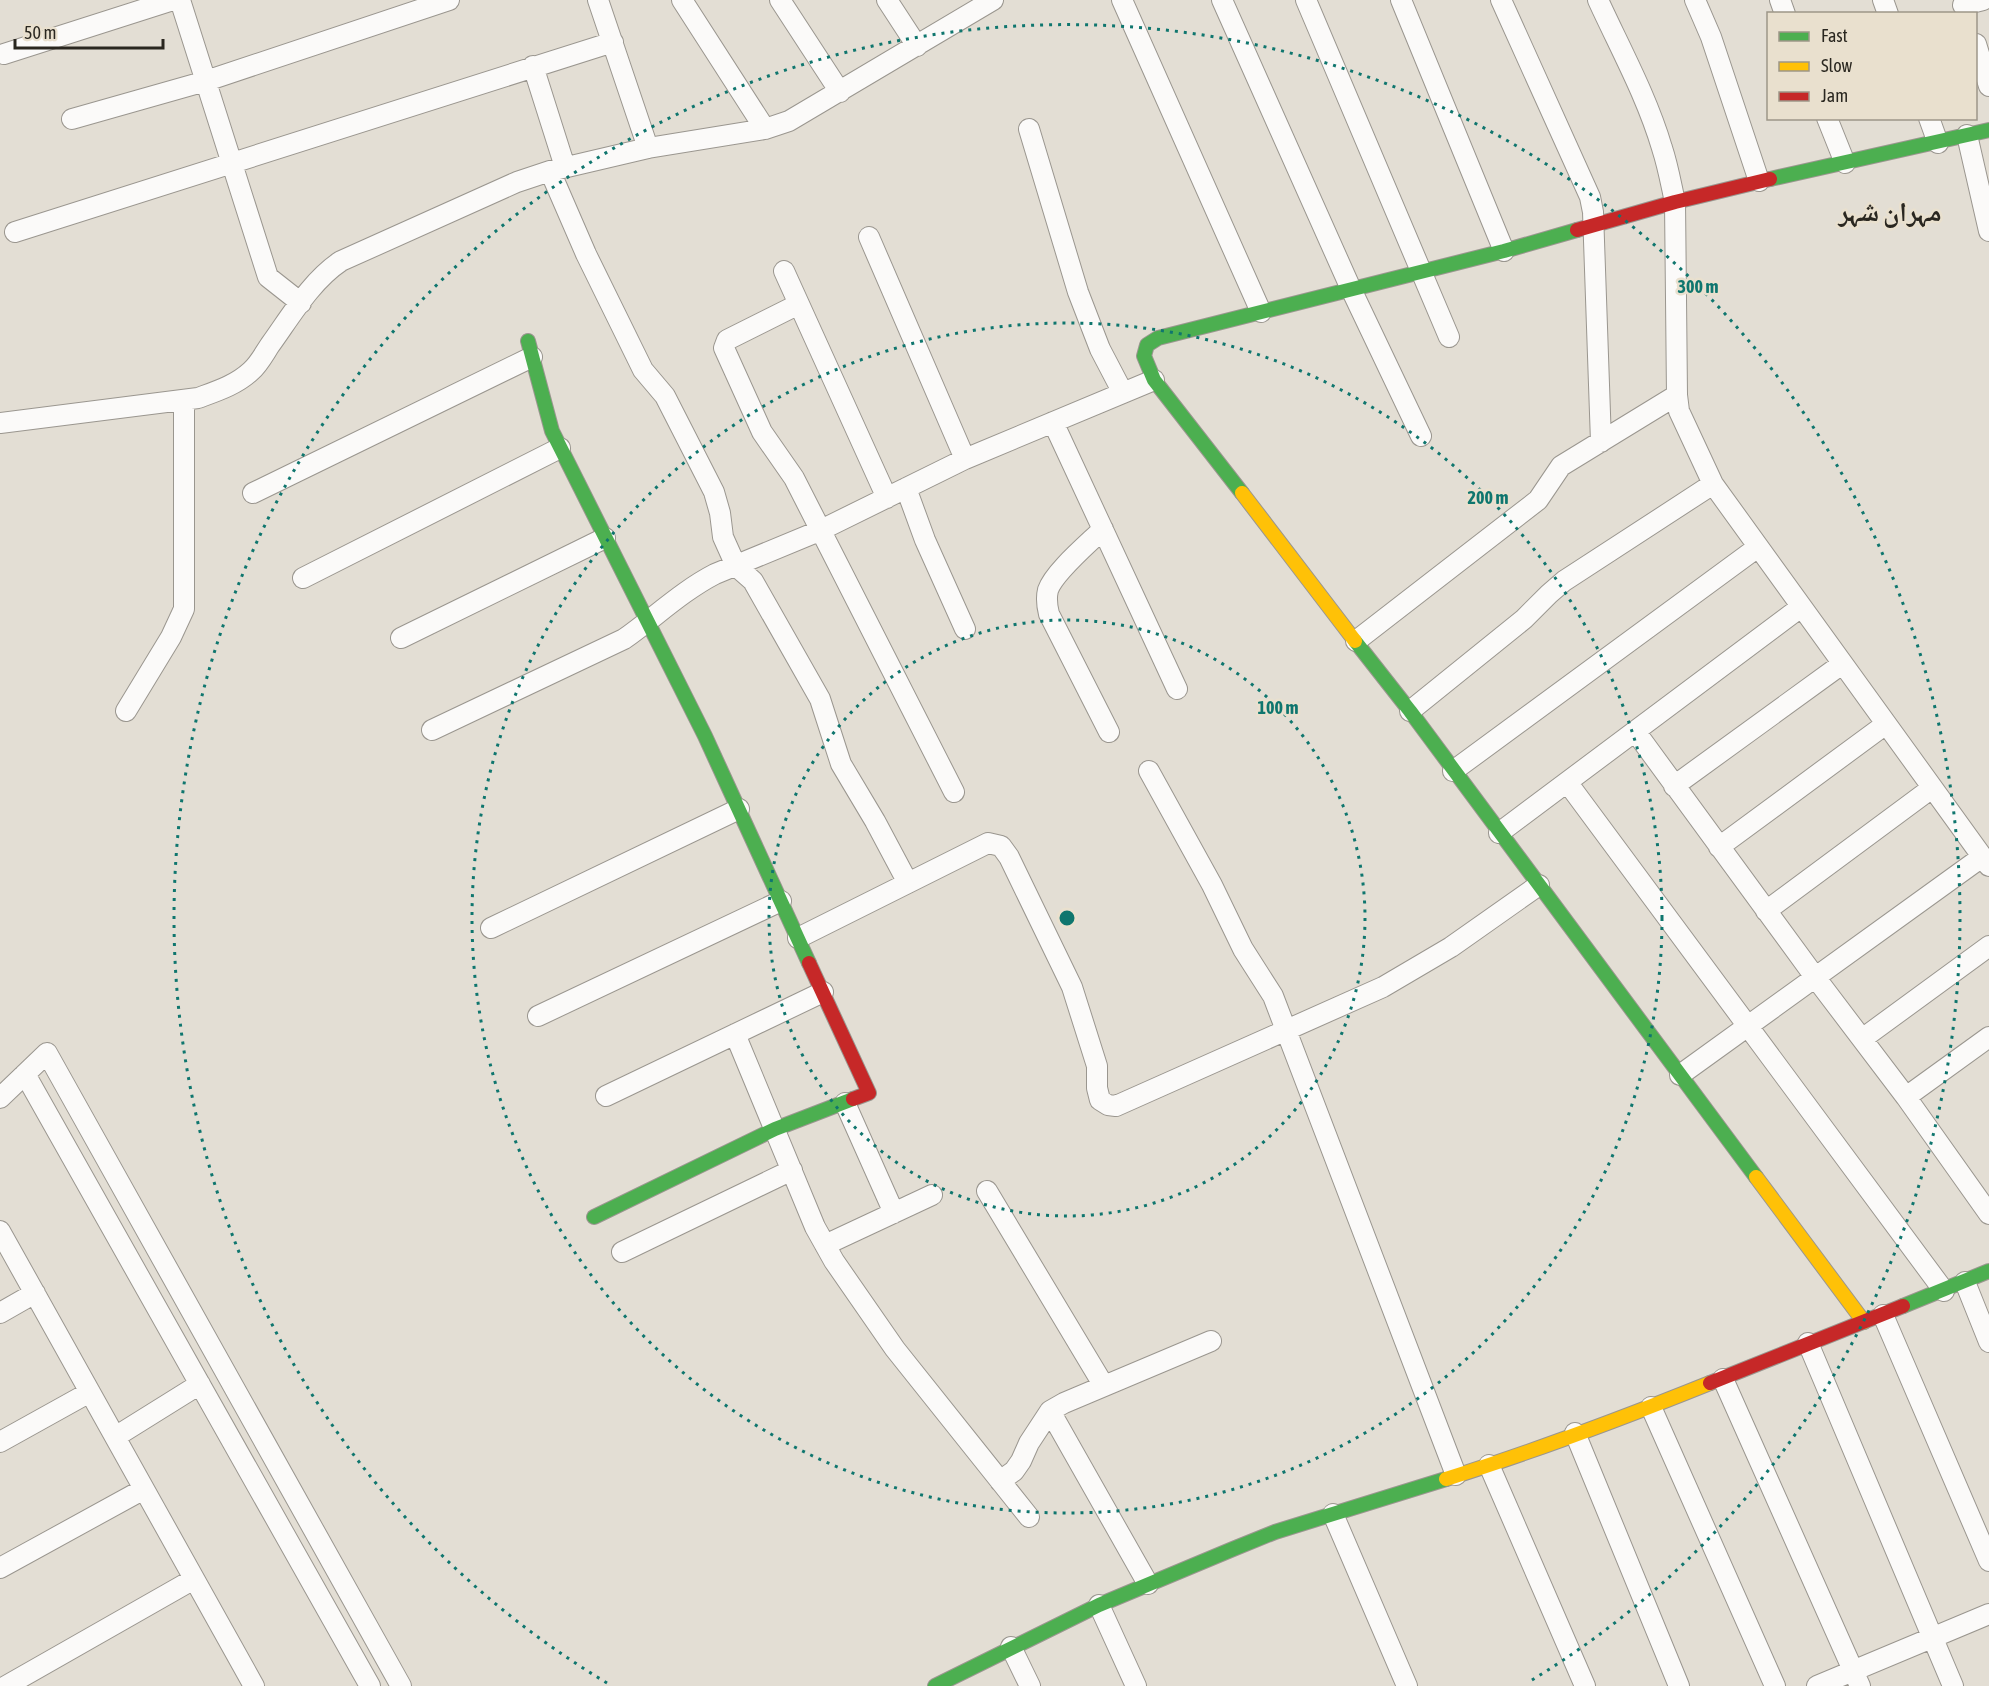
<svg xmlns="http://www.w3.org/2000/svg" width="1989" height="1686" viewBox="0 0 1989 1686" font-family="'Asap Condensed','Noto Naskh Arabic',sans-serif">
<style>
.lines{fill:none;stroke-linecap:round;stroke-linejoin:round}
.street-casing{stroke:#9a968f;stroke-width:22}
.fast-casing{stroke:#9a968f;stroke-width:16}
.slow-casing{stroke:#9a968f;stroke-width:16}
.jam-casing{stroke:#9a968f;stroke-width:16}
.street{stroke:#fbfaf9;stroke-width:20}
.fast{stroke:#4caf50;stroke-width:14}
.slow{stroke:#ffc107;stroke-width:14}
.jam{stroke:#c62828;stroke-width:14}
.ring{fill:none;stroke:#0f766e;stroke-width:3;stroke-dasharray:3 6}
.labels{text-anchor:middle;dominant-baseline:central;stroke-width:5;stroke-linejoin:round;paint-order:stroke}
.district-label{font-size:27px;font-weight:bold;fill:#2a2720;stroke:#e9e0ce}
.centre{fill:#0f766e;stroke:#e9e0ce;stroke-width:3}
.ring-label{font-size:18px;text-anchor:middle;font-weight:bold;fill:#0f766e;stroke:#e9e0ce;stroke-width:5;stroke-linejoin:round;paint-order:stroke}
</style>
<rect width="100%" height="100%" fill="#e3ded4"/>
<g class="lines">
<g class="street-casing">
<path id="street" d="M180,0L268,277L301,303
M598,0L648,148
M682,0L765,129
M780,0L840,92
M887,0L917,46
M1122,0L1261,312
M1222,0L1351,289L1421,436
M1306,0L1449,337
M1401,0L1504,251
M1501,0L1590,197L1593,212L1601,442
M1598,0C1620,48 1647,97 1662,148C1668,166 1671,184 1675,202L1677,395L1679,411L1713,484L1989,866
M1695,0L1711,37L1759,181
M1780,0L1785,14
M1883,0L1888,14
M1963,5L1983,0
M1976,44L1989,86
M4,54L173,0
M533,66L565,167
M1827,118L1845,163
M1929,118L1938,143
M72,119L206,81L449,0
M1029,129L1078,292L1100,349L1123,393
M1967,135L1989,231
M550,171L586,254L643,370L665,396L714,492L720,513L723,537L736,566L753,581L820,699L841,764L875,821L908,883
M15,232L613,42
M869,237L965,459
M784,271L887,498
M799,304L727,340L724,348L762,432L794,478L954,792
M1053,422L1177,689
M0,423L198,398C217,391 236,385 251,371C259,364 264,354 270,345C291,316 311,281 341,261L517,182L550,171L648,148L765,129L789,121L993,0
M906,488L925,540L965,629
M253,493L532,357
M1103,529C1089,543 1054,572 1048,590C1046,598 1047,606 1049,614L1109,732
M303,578L560,448
M401,638L605,538
M1356,641L1538,500L1561,466L1677,395
M126,711L171,637L184,609V400
M1410,711L1524,619L1549,594L1564,581L1713,484
M432,730L624,639C654,618 682,591 715,574L819,531L965,459L1154,380
M1635,731L1815,977L1906,1097L1989,1214
M1149,771L1212,885L1243,949L1273,996L1456,1475
M1453,771L1758,547
M1567,782L1944,1291
M1674,786L1842,664
M1499,833L1801,607
M1719,847L1886,724
M1766,911L1932,788
M491,928L739,809
M798,938L988,843L1001,846L1009,857L1072,987L1097,1066V1088L1100,1100L1108,1105L1116,1106L1383,987L1451,947L1539,885
M538,1016L781,901
M735,1034L815,1227L834,1261L895,1349L1029,1517
M1862,1039L1989,946
M25,1074L370,1686
M1680,1075L1982,857
M606,1096L823,992
M1906,1097L1989,1037
M0,1098L47,1053L401,1686
M845,1103L894,1213
M987,1191L1104,1386
M0,1231L254,1686
M825,1245L932,1195
M622,1252L792,1170
M1965,1282L1989,1342
M0,1313L35,1293
M1883,1315L1989,1561
M1808,1343L1953,1686
M1723,1379L1860,1686
M1651,1407L1775,1686
M1050,1411L1148,1584
M1575,1433L1679,1686
M115,1437L200,1384
M0,1442L90,1392
M1489,1465L1585,1686
M1000,1481L1014,1471L1021,1461L1029,1443L1050,1411L1064,1403L1211,1341
M1333,1514L1407,1686
M0,1568L144,1489
M1099,1605L1136,1686
M1011,1647L1030,1686
M6,1686L194,1579
M1817,1686L1989,1614"/>
</g>
<g class="fast-casing">
<path id="fast" d="M1770,179L1989,130
M528,341L552,431L705,736L809,963
M1242,493L1154,380L1144,356L1147,345L1158,338L1504,251L1577,230
M1355,641L1410,711L1756,1177
M594,1217L775,1129L853,1099
M1903,1306L1989,1271
M935,1686L1099,1605L1233,1549L1275,1532L1446,1479"/>
</g>
<g class="slow-casing">
<path id="slow" d="M1242,493L1355,641
M1756,1177L1864,1322
M1446,1479C1535,1451 1623,1418 1710,1383"/>
</g>
<g class="jam-casing">
<path id="jam" d="M1577,230L1675,202L1770,179
M809,963L869,1093L853,1099
M1710,1383L1903,1306"/>
</g>
<use href="#street" class="street"/>
<use href="#fast" class="fast"/>
<use href="#slow" class="slow"/>
<use href="#jam" class="jam"/>
</g>
<g class="ring">
<circle cx="1067" cy="918" r="298"/>
<circle cx="1067" cy="918" r="595"/>
<path d="M607 1683A893 893 0 1 1 1527 1683"/>
</g>
<g class="labels">
<g class="district-label">
<text x="1890" y="211">مہران شہر</text>
</g>
</g>
<circle cx="1067" cy="918" r="9" class="centre"/>
<g class="ring-label">
<text x="1698" y="293">300 m</text>
<text x="1488" y="504">200 m</text>
<text x="1278" y="714">100 m</text>
</g>
<rect x="1767" y="12" width="210" height="108" fill="#e9e0ce" stroke="#9d9688" stroke-width="1.5"/>
<rect x="1779" y="32" width="30" height="9" fill="#4caf50" stroke="#9d9688" stroke-width="1.5"/>
<text x="1821" y="42" font-size="18" fill="#2a2720">Fast</text>
<rect x="1779" y="62" width="30" height="9" fill="#ffc107" stroke="#9d9688" stroke-width="1.5"/>
<text x="1821" y="72" font-size="18" fill="#2a2720">Slow</text>
<rect x="1779" y="92" width="30" height="9" fill="#c62828" stroke="#9d9688" stroke-width="1.5"/>
<text x="1821" y="102" font-size="18" fill="#2a2720">Jam</text>
<path d="M15 39v9h148v-9" fill="none" stroke="#2a2720" stroke-width="3"/>
<text x="24" y="39" font-size="18" fill="#2a2720" stroke="#e9e0ce" stroke-width="4.5" paint-order="stroke">50 m</text>
</svg>
